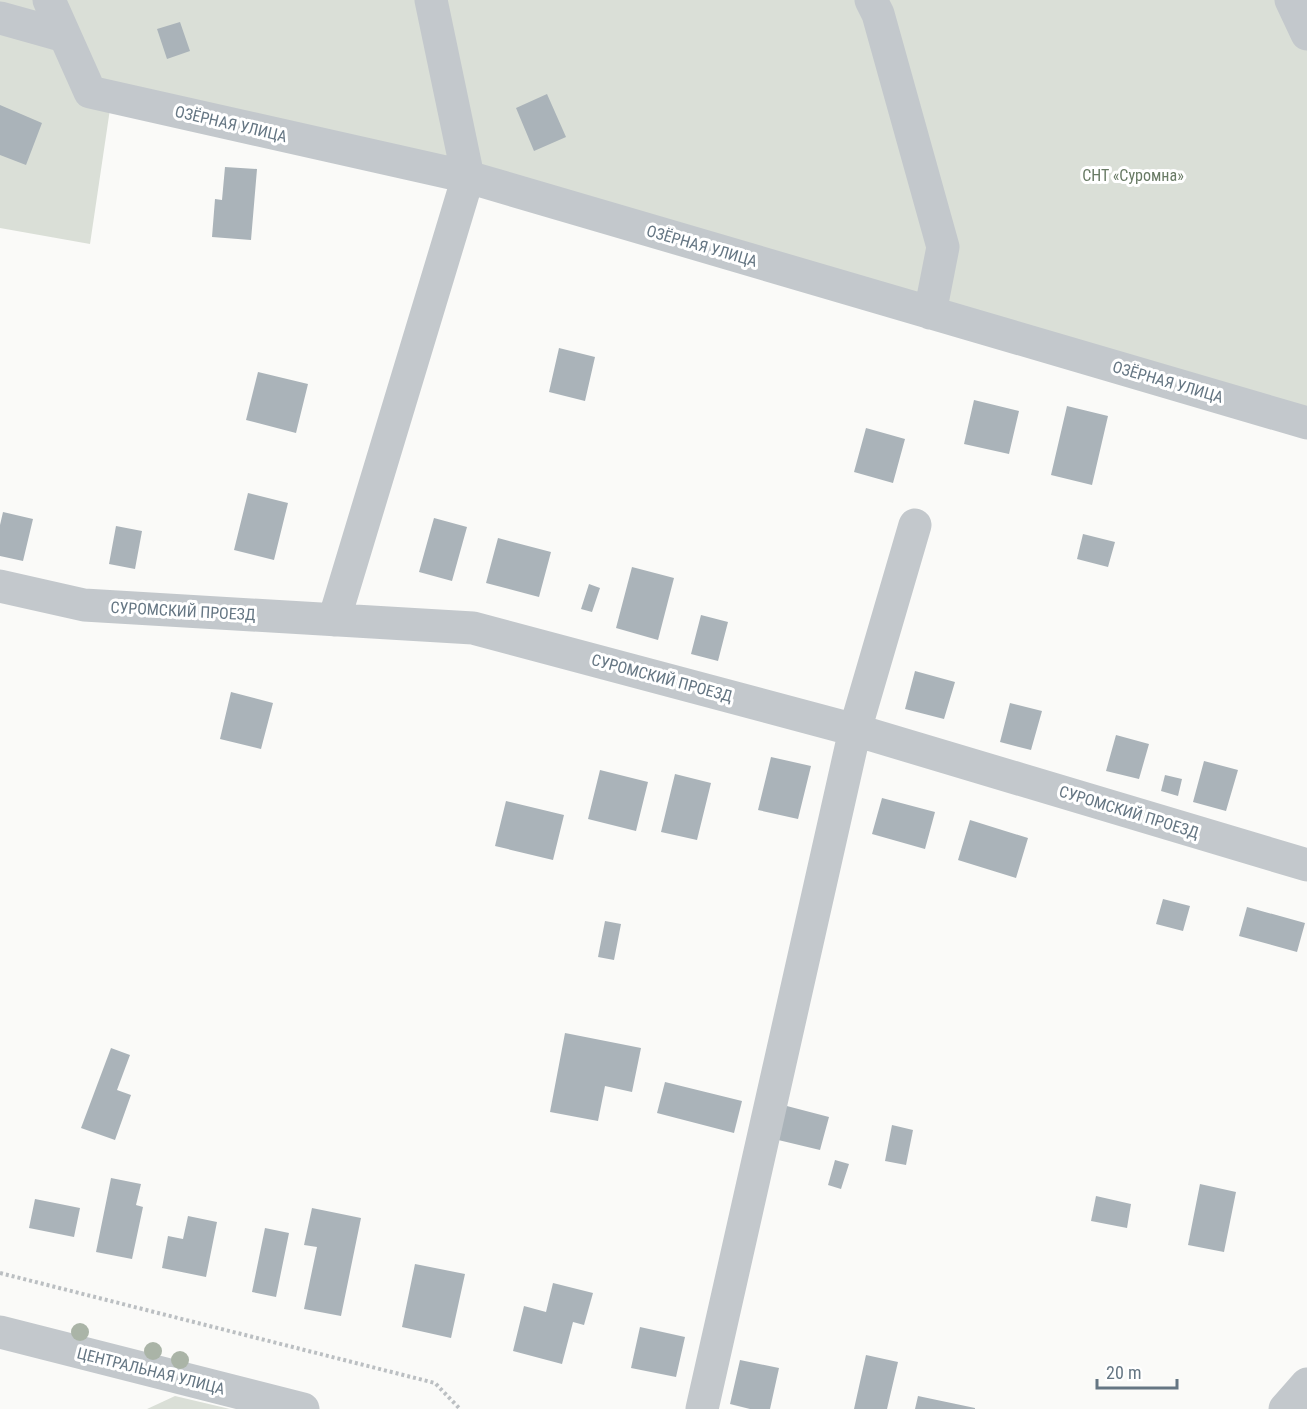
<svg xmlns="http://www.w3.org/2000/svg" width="1307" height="1409" viewBox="0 0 1307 1409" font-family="'Roboto Condensed',sans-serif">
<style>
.green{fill:#dadfd7}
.building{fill:#aab3b9}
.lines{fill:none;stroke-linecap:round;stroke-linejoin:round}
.path{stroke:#bbbfc2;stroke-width:4;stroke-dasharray:3 3;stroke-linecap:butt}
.minor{stroke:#c3c8cc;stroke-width:33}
.tree{fill:#aab4a7}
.labels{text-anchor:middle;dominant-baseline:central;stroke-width:6;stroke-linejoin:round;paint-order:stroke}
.street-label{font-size:16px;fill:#657683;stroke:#fff}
.park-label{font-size:16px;fill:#687a64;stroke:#fff}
</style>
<rect width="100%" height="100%" fill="#fafaf8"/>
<path class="green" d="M0,0H1307V407L114,82L90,244L0,228Z
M175,1396L230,1409H147Z"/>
<path class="building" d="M180,22L190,51L167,59L157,29Z
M547,94L566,137L534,151L516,108Z
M0,105L42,123L26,165L0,155Z
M225,167L257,169L251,240L212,237L215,199L222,200Z
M559,348L595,357L585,401L549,392Z
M258,372L308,384L296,433L246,420Z
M974,400L1019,411L1009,454L964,444Z
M1067,406L1108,416L1092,485L1051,475Z
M866,428L905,439L893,483L854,472Z
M248,493L288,503L274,560L234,550Z
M3,512L33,519L23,561L0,556V525Z
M434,518L467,527L452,581L419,572Z
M116,526L142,531L135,569L109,564Z
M1083,534L1115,542L1108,567L1077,559Z
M498,538L551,552L539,597L486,583Z
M632,567L674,578L658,640L616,628Z
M589,584L600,588L592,612L581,609Z
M701,615L728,622L718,661L691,654Z
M915,671L955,682L944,719L905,709Z
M231,692L273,703L261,749L220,739Z
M1010,703L1042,711L1031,750L1000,742Z
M1116,735L1149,744L1139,779L1106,771Z
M771,757L811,766L798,819L758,810Z
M1204,761L1238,770L1226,811L1193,802Z
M600,770L648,782L636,831L588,819Z
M675,774L711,783L697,840L661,832Z
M1165,775L1182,779L1178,796L1161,791Z
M882,798L935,812L925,849L872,834Z
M506,801L564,815L553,860L495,846Z
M970,820L1028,838L1016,878L958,860Z
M1163,899L1190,906L1183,931L1156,924Z
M1247,907L1305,923L1297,952L1239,936Z
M605,921L621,924L614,960L598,957Z
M565,1033L641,1048L632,1092L605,1086L598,1121L550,1112Z
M111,1048L130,1055L117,1090L131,1095L115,1140L81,1128Z
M665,1082L742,1101L734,1133L657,1113Z
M783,1105L829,1117L820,1150L774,1139Z
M892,1125L913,1130L906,1165L885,1161Z
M835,1160L849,1164L841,1189L828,1185Z
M111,1178L141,1184L136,1205L143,1207L132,1259L96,1252Z
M1200,1184L1236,1192L1224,1252L1188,1245Z
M1096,1196L1131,1204L1127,1228L1091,1221Z
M35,1199L80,1208L74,1237L29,1228Z
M312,1208L361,1218L341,1316L304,1309L317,1247L304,1245Z
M188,1216L217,1222L206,1277L162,1268L168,1236L183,1239Z
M265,1228L289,1233L276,1297L252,1292Z
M415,1264L465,1274L451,1338L402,1327Z
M553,1283L593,1293L584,1325L573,1322L562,1364L513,1351L524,1306L546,1312Z
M640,1327L685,1337L676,1377L631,1368Z
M866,1355L898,1362L887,1409H854Z
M740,1360L779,1368L770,1409H750L730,1404Z
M918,1396L975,1408V1409H915Z"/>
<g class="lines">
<path class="path" d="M0,1273L435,1383L460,1409"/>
<path class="minor" d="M49,0L90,92L468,177L1307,423
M871,0L878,14L943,247L930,313
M1291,0L1307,34
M0,18L65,36
M0,586L84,605L473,628L855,730L1307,865
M334,620L468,177L431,0
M0,1332L303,1409
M702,1409L855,730L915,525
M1285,1409L1307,1384"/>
</g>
<g class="tree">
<circle cx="80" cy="1332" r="9"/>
<circle cx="153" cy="1351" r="9"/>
<circle cx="180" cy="1360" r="9"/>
</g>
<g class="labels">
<g class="street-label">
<text transform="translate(231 124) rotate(13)">ОЗЁРНАЯ УЛИЦА</text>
<text transform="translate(702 246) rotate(16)">ОЗЁРНАЯ УЛИЦА</text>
<text transform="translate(1168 382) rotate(16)">ОЗЁРНАЯ УЛИЦА</text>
<text transform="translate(183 611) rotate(3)">СУРОМСКИЙ ПРОЕЗД</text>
<text transform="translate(662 678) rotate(15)">СУРОМСКИЙ ПРОЕЗД</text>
<text transform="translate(1129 812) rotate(17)">СУРОМСКИЙ ПРОЕЗД</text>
<text transform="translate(151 1371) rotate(14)">ЦЕНТРАЛЬНАЯ УЛИЦА</text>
</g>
<g class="park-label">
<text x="1133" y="175">СНТ «Суромна»</text>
</g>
</g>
<path d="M1097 1379v9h80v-9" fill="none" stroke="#657683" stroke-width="3"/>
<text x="1106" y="1379" font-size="18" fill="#657683" stroke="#ffffff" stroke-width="4.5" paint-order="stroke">20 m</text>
</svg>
